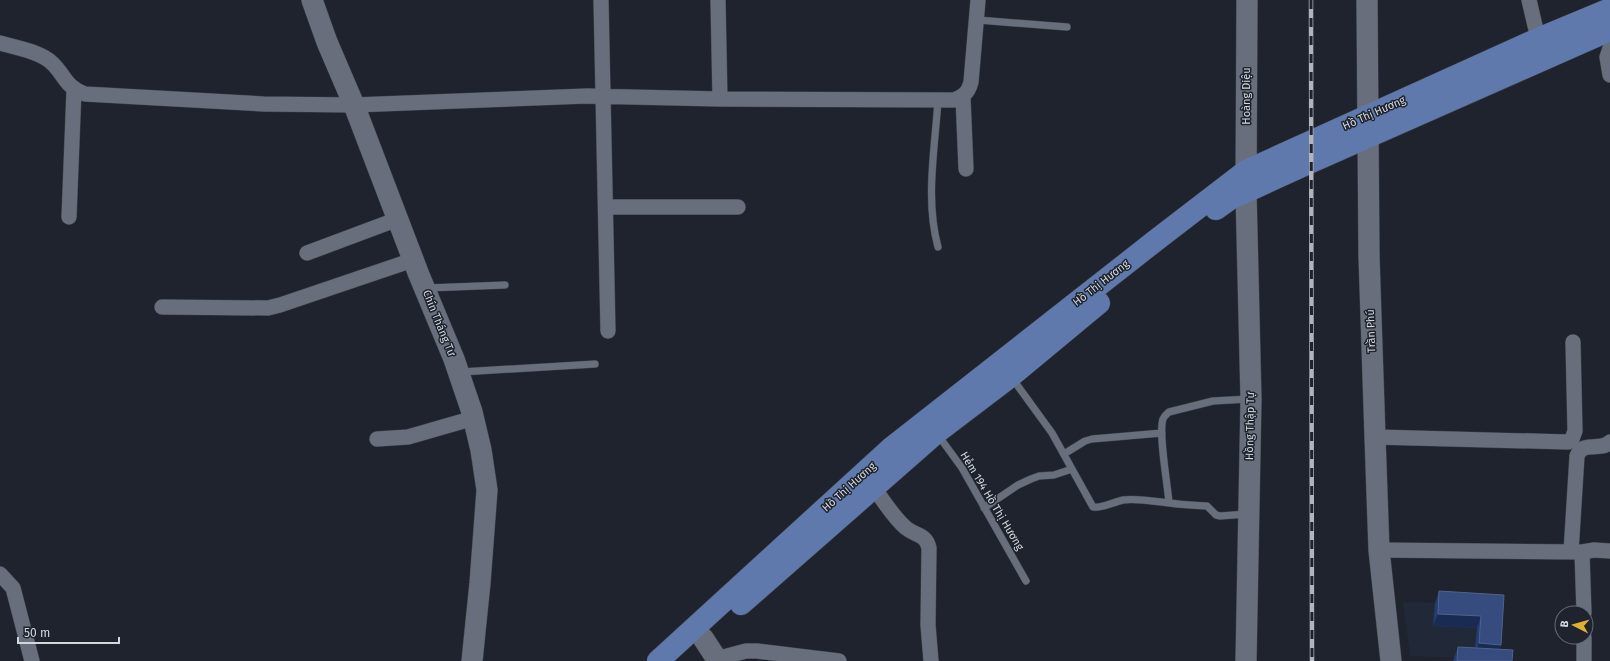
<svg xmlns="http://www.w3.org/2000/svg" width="1610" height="661" viewBox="0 0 1610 661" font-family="'Fira Sans',sans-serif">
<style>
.built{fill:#212939}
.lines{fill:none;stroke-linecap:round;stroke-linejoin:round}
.lane-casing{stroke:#3d4149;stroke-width:8}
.street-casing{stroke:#3d4149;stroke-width:16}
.secondary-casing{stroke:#3d4149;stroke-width:22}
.primary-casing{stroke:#3d4149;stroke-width:23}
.lane{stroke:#686e7b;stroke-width:7}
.street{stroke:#686e7b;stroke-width:15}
.secondary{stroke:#686e7b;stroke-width:21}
.primary{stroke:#6079ac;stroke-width:22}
.rail-casing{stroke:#b0b4bc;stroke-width:4.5}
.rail{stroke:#1e232d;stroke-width:3;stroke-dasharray:9;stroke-linecap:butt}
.wall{fill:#233c72}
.shaded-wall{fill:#192b52}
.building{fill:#364c7e;stroke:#4e628c}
.labels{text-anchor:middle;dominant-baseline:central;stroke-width:3;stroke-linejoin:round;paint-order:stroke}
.street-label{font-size:11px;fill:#d2d6dd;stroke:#1e232d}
</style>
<rect width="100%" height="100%" fill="#1e232d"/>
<path class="built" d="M1403,602L1504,604L1500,659L1410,656Z"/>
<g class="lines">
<g class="lane-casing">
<path id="lane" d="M978,20L1067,27
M938,247C925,200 935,148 938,100
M427,288L505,285
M461,372L595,364
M1012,378L1052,433L1093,507C1100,509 1114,502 1123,500C1139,498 1154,502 1170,503C1182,505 1195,505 1207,506L1216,515L1220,516L1247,514
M938,435L962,468L1026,581
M1064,454L1085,441L1092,439L1162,433
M1169,503C1168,487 1158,432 1163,419C1164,416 1167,414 1169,412L1213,401L1249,399
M984,508L1018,485L1031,479L1039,476L1054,475L1072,469"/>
</g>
<g class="street-casing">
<path id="street" d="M601,0L608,331
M718,0L720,99
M1529,0L1540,47
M0,43C15,47 41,52 52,63C65,75 65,87 85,94L263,104L354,105L587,96L720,99L954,100C964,96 968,93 971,82L978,0
M1610,48L1607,57L1610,75
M963,97L966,169
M606,207H738
M69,217L74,90
M307,253L398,219
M162,307L268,308L280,305L413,260
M1375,437L1568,442L1572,439L1575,431L1573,342
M377,439L408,437L474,418
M874,488C884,501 893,517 906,528C916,536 926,534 929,548L928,625L931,661
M1379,550L1582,552L1584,613
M1571,552L1577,456C1583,440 1600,452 1610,442
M1582,552L1594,550L1610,551
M0,574L13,588L32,661
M1584,637V661
M716,659L746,651H757L839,661"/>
</g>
<g class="secondary-casing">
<path id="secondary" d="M312,0L327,42L354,105L419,275L454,359L472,412L481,450L487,490L480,583L472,661
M1367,0L1369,256L1375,437L1379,550L1391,661
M703,638L718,661
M1246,661L1251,399L1246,192L1247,0"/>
</g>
<g class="primary-casing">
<path id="primary" d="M1216,209L1230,199L1311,162L1610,30
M741,604L936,433L1011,376L1099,303
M658,661L890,449L1155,241L1246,171L1538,39L1610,9"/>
</g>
<use href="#lane" class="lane"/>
<use href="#street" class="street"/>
<use href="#secondary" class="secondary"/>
<use href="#primary" class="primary"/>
<g class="rail-casing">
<path id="rail" d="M1311,0L1312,661"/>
</g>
<use href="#rail" class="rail"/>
</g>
<path class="wall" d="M1439,591L1504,595L1500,649L1512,661H1453L1458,647L1475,648L1477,628L1433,626L1435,603Z"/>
<path class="shaded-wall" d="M1438,614L1481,616L1477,628L1433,626Z
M1479,643L1501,645L1497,657L1475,656Z"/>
<path class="building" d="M1439,591L1504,595L1501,645L1479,643L1481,616L1438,614Z
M1458,647L1513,650L1512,661H1457Z"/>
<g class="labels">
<g class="street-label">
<text transform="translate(1246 96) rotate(-90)">Hoàng Diệu</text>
<text transform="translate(1374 113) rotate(-24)">Hồ Thị Hương</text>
<text transform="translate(1101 283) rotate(-38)">Hồ Thị Hương</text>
<text transform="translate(439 323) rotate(68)">Chín Tháng Tư</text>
<text transform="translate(1371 331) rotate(-92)">Trần Phú</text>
<text transform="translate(1250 426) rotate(-89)">Hồng Thập Tự</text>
<text transform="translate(849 487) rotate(-42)">Hồ Thị Hương</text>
<text transform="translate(992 501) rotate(59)">Hẻm 194 Hồ Thị Hương</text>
</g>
</g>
<g transform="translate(1574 625) rotate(276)"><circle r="19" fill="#1e232d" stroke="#666b73"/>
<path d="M0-3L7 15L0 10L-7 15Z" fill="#e3ae35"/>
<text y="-6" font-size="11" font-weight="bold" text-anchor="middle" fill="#d2d6dd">B</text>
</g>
<path d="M18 637v6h101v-6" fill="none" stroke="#d2d6dd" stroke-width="2"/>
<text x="24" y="637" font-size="12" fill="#d2d6dd" stroke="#1e232d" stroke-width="3" paint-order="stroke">50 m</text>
</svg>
